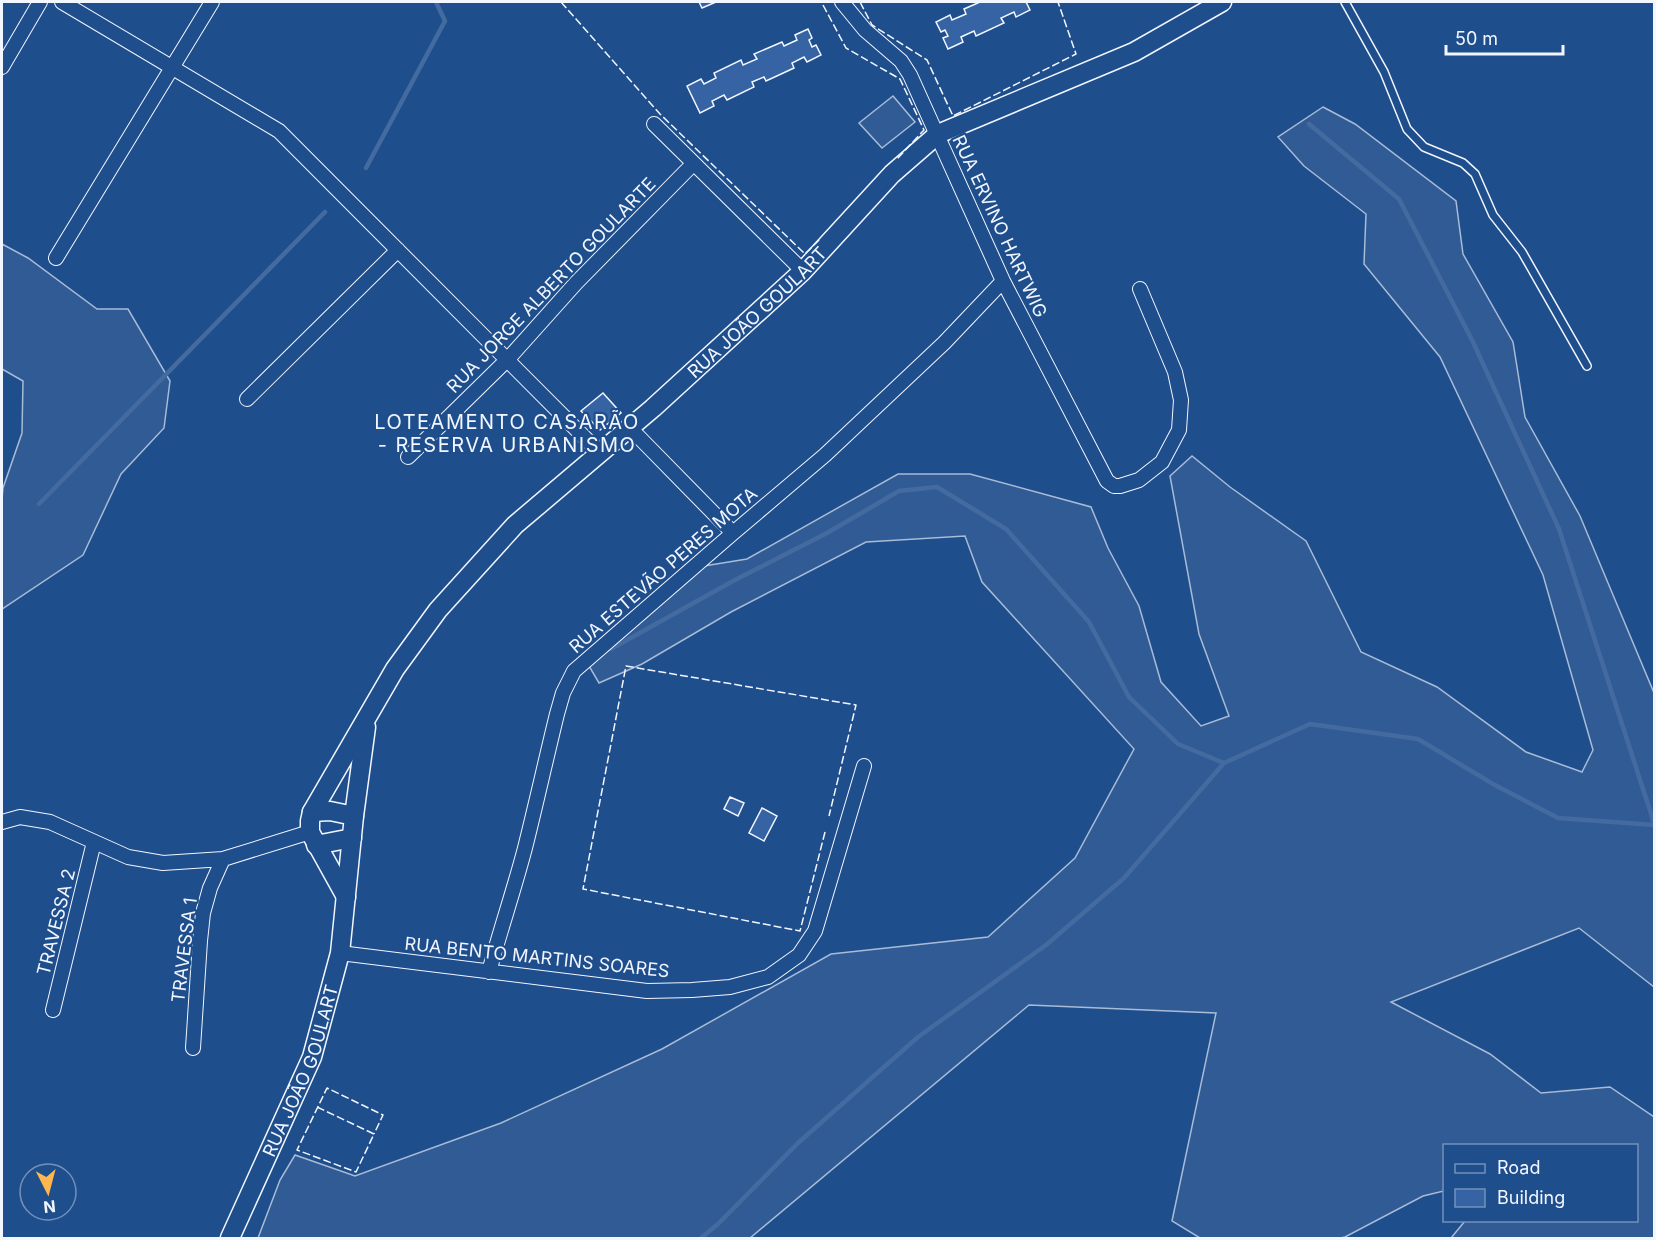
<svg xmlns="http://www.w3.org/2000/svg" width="1656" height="1240" viewBox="0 0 1656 1240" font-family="Inter,sans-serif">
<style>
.built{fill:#305b95;stroke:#a8bbd7;stroke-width:1.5}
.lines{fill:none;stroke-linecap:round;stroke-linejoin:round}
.stream{stroke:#446ba0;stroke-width:4.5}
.building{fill:#3563a3;stroke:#f2f6ff;stroke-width:1.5}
.service-casing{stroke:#f2f6ff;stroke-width:10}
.minor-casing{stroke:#f2f6ff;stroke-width:16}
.tertiary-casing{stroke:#f2f6ff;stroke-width:21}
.service{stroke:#1f4e8c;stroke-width:7}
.minor{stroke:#1f4e8c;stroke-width:14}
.tertiary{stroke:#1f4e8c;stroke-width:18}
.fence{stroke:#f2f6ff;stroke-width:1.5;stroke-dasharray:8 3;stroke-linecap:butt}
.labels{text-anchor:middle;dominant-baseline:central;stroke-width:4.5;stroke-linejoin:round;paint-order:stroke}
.street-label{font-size:18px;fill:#f2f6ff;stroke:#1f4e8c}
.neighbourhood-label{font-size:20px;letter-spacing:1.5px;fill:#f2f6ff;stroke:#1f4e8c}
</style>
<rect width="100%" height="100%" fill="#1f4e8c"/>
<path class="built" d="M893,96L915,122L882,148L859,123Z
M1323,107L1355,124L1456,201L1463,254L1513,342L1525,417L1580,516L1654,693V987L1579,928L1391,1002L1490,1054L1541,1093L1610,1087L1654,1117V1238H1451L1465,1221L1636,1220V1146H1444V1191L1423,1196L1345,1237L1340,1238H1200L1172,1221L1216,1013L1029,1005L750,1238H258L280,1180L295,1155L355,1176L501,1123L662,1049L831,954L988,937L1075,858L1134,749L982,582L965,536L866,542L731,612L642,664L599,683L589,666L704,566L747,559L898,474H970L1091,507L1108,548L1139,606L1161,682L1201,726L1229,716L1199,634L1170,476L1192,456L1230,487L1306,541L1361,652L1437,687L1526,752L1582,772L1593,750L1543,575L1440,357L1364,264L1366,214L1304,166L1278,137Z
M2,244L28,258L97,309H128L170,381L164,428L121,474L83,555L2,609V499L3,488L22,433L23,381L2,369Z"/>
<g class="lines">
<path class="stream" d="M1309,124L1399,199L1472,340L1559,529L1654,823
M366,168L445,21L436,2
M39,504L325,212
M611,649L733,581L827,533L899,491L937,487L1006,529L1089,622L1129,697L1178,744L1224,763L1310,724L1418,739L1493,784L1558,818L1654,825
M701,1238L718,1224L798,1143L918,1037L1046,945L1124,878L1224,763"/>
</g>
<path class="building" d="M699,2H716L702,8Z
M980,2H1026L1030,10L1016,17L1014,12L1001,18L1004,23L976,36L974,31L961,37L963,42L948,49L943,38L948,36L945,30L941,32L936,22L950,15L952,20L966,14L964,9Z
M808,29L812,38L809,40L812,47L816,45L821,55L807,62L804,57L792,63L794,68L766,81L764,77L752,82L754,87L727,100L724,95L712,101L714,106L700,113L687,86L701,79L704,84L716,78L714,73L741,60L743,65L757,59L754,54L782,42L784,46L797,40L795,35Z
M603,393L621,413L600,430L581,411Z
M730,797L744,803L738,816L724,809Z
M762,808L777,816L764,841L749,833Z"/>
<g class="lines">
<g class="service-casing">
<path id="service" d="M1345,2L1384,72L1407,129L1424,147L1463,163L1475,174L1493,215L1522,252L1587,366"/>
</g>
<g class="minor-casing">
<path id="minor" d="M62,2L279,131L600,453
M842,2L865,30L901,61L910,75L1003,281L1107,481L1114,486H1120L1139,480L1162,462L1179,430L1181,400L1175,372L1140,289
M2,67L40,2
M654,124L803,271
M56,258L212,2
M247,399L398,250
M630,428L733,533
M408,457L508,359L576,283L693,164
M2,822L20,817L50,822L128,857L163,863L223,859L310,832
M340,953L647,991L692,990L730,987L768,977L799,955L815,931L864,766
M489,972C500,931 514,890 525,848C536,804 546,759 557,714L563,693L574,671L733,533L825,455L944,343L1003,281
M53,1010L94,842
M193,1048L200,941L203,913L210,888L223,859"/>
</g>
<g class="tertiary-casing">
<g id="tertiary">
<path d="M312,812L330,811L354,816"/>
<path d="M316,845L352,838"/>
<path id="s1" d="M346,897L310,832V821L312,812L395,669L438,610L515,525L653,408L803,271L892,174L938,134L1134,52L1222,2"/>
<path id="s2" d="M230,1238L312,1057L340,953L354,816L366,727"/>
</g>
</g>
<use href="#service" class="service"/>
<use href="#minor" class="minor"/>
<use href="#tertiary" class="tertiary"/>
<path class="fence" d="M561,2L660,114L805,254L820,239
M860,2L872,25L927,60L953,116L1076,54L1058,2
M823,5L846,48L900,79L924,130L897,159
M825,832L800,931L583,889L626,666L856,705L829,816
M317,1107L374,1134L356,1172L297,1150L327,1088L383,1115L374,1134"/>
</g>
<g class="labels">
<g class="street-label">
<text transform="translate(1000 226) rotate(65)">RUA ERVINO HARTWIG</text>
<text transform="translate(551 285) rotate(-46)">RUA JORGE ALBERTO GOULARTE</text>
<text stroke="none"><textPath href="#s1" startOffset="770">RUA JOÃO GOULART</textPath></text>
<text transform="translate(663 570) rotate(-41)">RUA ESTEVÃO PERES MOTA</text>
<text transform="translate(56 922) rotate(-76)">TRAVESSA 2</text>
<text transform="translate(184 950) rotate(-83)">TRAVESSA 1</text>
<text transform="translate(537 957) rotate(6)">RUA BENTO MARTINS SOARES</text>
<text stroke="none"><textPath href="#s2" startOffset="182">RUA JOÃO GOULART</textPath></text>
</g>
<g class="neighbourhood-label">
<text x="507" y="422">LOTEAMENTO CASARÃO<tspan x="507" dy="23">- RESERVA URBANISMO</tspan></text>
</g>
</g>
<rect width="1656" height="1240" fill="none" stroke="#f2f6ff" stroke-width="6"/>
<rect x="1443" y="1144" width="195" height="78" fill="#1f4e8c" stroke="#7391ba" stroke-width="1.5"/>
<rect x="1455" y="1164" width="30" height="9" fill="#1f4e8c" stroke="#7391ba" stroke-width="1.5"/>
<text x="1497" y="1174" font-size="18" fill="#f2f6ff">Road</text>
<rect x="1455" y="1189" width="30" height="18" fill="#3563a3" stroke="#7391ba" stroke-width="1.5"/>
<text x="1497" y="1204" font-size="18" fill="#f2f6ff">Building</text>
<g transform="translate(48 1192) rotate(174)"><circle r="28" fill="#1f4e8c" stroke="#7391ba" stroke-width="1.5"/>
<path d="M0-4.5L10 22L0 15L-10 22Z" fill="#ffb74d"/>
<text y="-9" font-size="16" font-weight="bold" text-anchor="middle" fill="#f2f6ff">N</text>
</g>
<path d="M1446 45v9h117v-9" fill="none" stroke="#f2f6ff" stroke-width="3"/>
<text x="1455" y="45" font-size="18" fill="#f2f6ff" stroke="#1f4e8c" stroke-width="4.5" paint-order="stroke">50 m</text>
</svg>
